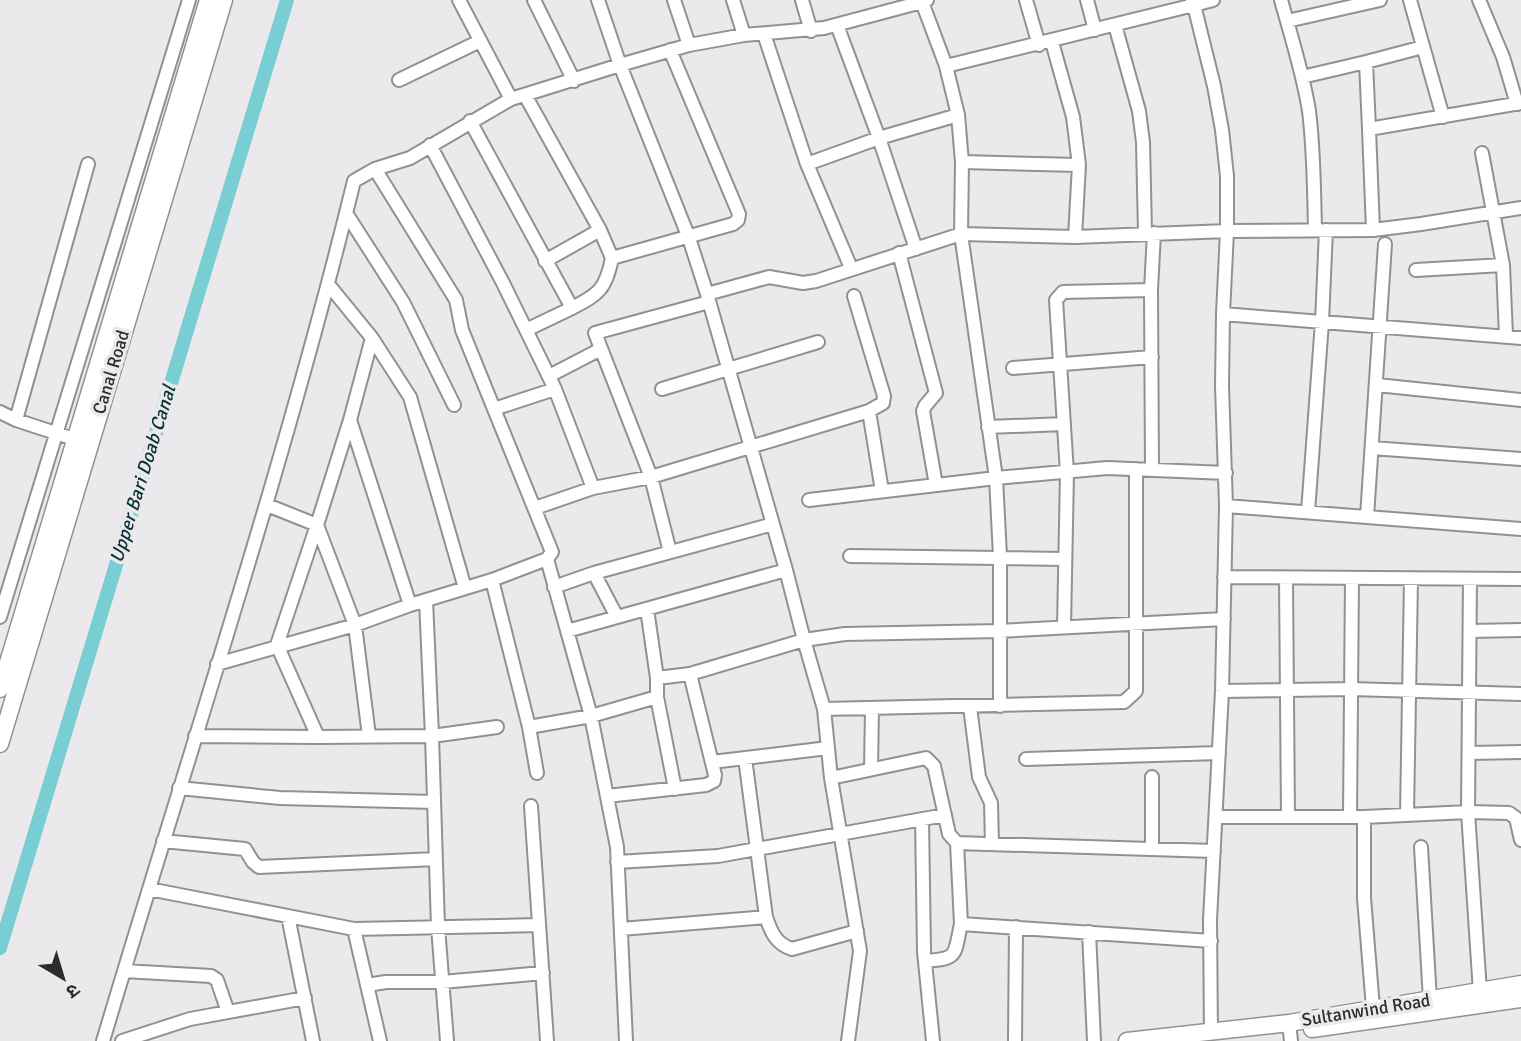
<svg xmlns="http://www.w3.org/2000/svg" width="1521" height="1041" viewBox="0 0 1521 1041" font-family="Signika,'Noto Sans Devanagari',sans-serif">
<style>
.lines{fill:none;stroke-linecap:round;stroke-linejoin:round}
.canal{stroke:#79ced4;stroke-width:14}
.minor-casing{stroke:#929093;stroke-width:16}
.major-casing{stroke:#929093;stroke-width:19}
.minor{stroke:#fff;stroke-width:12}
.major{stroke:#fff;stroke-width:16}
.labels{text-anchor:middle;dominant-baseline:central;stroke-width:7;stroke-linejoin:round;paint-order:stroke}
.street-label{font-size:18px;fill:#2c2c2d;stroke:#ebe9ec}
.water-label{font-size:19px;font-style:italic;fill:#083336;stroke:#ebe9ec}
</style>
<rect width="100%" height="100%" fill="#ebe9ec"/>
<g class="lines">
<path class="canal" d="M0,948L287,0"/>
<g class="minor-casing">
<path id="minor" d="M459,0L511,99
M534,0L574,81
M674,0L689,45
M733,0L744,35
M802,0L811,31
M927,0L922,2L946,66
M1026,0L1039,45
M1087,0L1095,30
M1192,0L1194,5L946,66L958,115L962,162L961,234L816,281L803,283L769,277L707,294L786,570L804,640L845,634L999,631L1224,619
M1281,0C1291,36 1303,73 1309,111C1314,150 1314,190 1315,230
M1410,0L1443,117
M1479,0L1503,57L1517,104
M1287,21L1380,0
M837,25L879,138L916,249
M1115,25L1139,111L1143,142L1145,233
M764,34L807,164L851,268
M1302,77L1366,62
M399,80L480,41
M525,95L600,230L612,258L733,224L738,220L739,214L670,50
M470,121L572,308L526,330
M1369,129L1366,62L1423,47
M430,145L503,283L555,389
M1482,153L1503,265L1506,336
M962,162L1079,165L1073,117L1052,42
M807,164L879,138L958,115
M346,213L403,302L454,405
M1373,230L1369,129L1521,103
M1075,237L1079,165
M899,253L936,393L925,406L923,411L936,485
M545,261L600,230
M1416,270L1503,265
M328,284L372,338L410,397L465,588
M707,294L689,238L620,65L689,45L744,35L824,28L922,2
M572,308C599,294 606,289 612,258
M1223,314L1521,338
M1013,368L1152,357
M549,376L601,349
M1377,385L1521,400
M662,389L818,342
M494,409L555,389L593,488L651,477L869,411L883,403L884,396L854,296
M869,411L882,491
M0,412L16,420L74,439
M16,420L88,164
M350,420L410,605
M988,427L1064,424
M1372,448L1521,459
M1152,470L1151,290L1154,233
M1226,473L1107,468L996,478L961,234L1075,237L1227,231L1373,230L1421,224L1521,208
M809,500L996,478L1000,556V706
M267,505L317,525L277,645L318,737L432,736L426,600
M1226,506L1521,529
M535,508L593,488
M1308,512L1322,322L1326,230
M1367,517L1385,244
M670,552L651,477L595,333L709,302
M850,556L1064,559
M547,559L591,716L617,847L626,1041
M594,573L617,617
M1224,577L1521,579
M1286,578L1288,817
M492,580L529,727L591,716L657,697V678L690,674L804,640L824,709L831,778L860,951L848,1041
M554,587L594,573L773,524
M647,609L657,678
M0,617L189,0
M1064,627L1067,473L1056,300L1063,292L1151,290
M567,631L786,570
M1470,631L1521,630
M217,664L355,625L410,605L492,580L547,559L552,552L462,330L456,300L375,169
M1222,691L1351,689L1521,694
M657,697L675,789
M970,707L979,777L991,803L992,844
M824,709L1124,702L1136,691V469
M529,727L537,773
M195,736L318,737
M369,736L355,625L317,525L350,420L372,338
M1470,753L1521,752
M745,758L766,917C771,932 776,944 792,949L857,931
M1026,759L1219,753
M712,762L828,748
M871,769L872,709
M831,778L926,758L934,766L949,834L957,843
M179,788L280,798L434,802
M607,796L706,785L714,781L715,775L690,674
M531,806L547,1041
M1407,815L1411,579
M1216,817H1364L1468,812L1470,579
M1350,817L1352,578
M1364,817V898L1373,1008
M922,819L924,952L933,1041
M163,841L245,849L253,862L259,867L436,859
M1421,847L1430,1000
M1152,849V777
M617,862L718,856L945,815
M149,889L354,929L539,925
M288,916L313,1041
M354,929L380,1041
M621,929L766,917
M1089,932L1094,1041
M1211,941L961,924L957,843L1214,851
M925,961C959,959 954,955 961,924
M124,971L211,976L217,980L228,1012
M367,985L386,982H442L543,973
M1480,992L1468,812L1509,813L1516,818L1521,840
M1289,1023L1291,1041
M1211,1033L1210,920L1222,691L1226,506L1222,386L1223,314L1227,231V176L1222,130L1214,86L1194,5L1213,0
M103,1041C188,755 283,471 354,181L375,169L410,158L511,99L620,65L598,0
M122,1041L190,1019L305,998
M447,1041L438,927L432,736L497,727
M1015,1041L1016,927"/>
</g>
<g class="major-casing">
<path id="major" d="M0,689L208,0
M0,744L224,0
M1312,1029L1521,999
M1127,1041L1289,1023L1521,984"/>
</g>
<use href="#minor" class="minor"/>
<use href="#major" class="major"/>
</g>
<g class="labels">
<g class="street-label">
<text transform="translate(111 372) rotate(-73)">Canal Road</text>
<text transform="translate(1366 1010) rotate(-9)">Sultanwind Road</text>
</g>
<g class="water-label">
<text transform="translate(143 474) rotate(-73)">Upper Bari Doab Canal</text>
</g>
</g>
<g transform="translate(63 978) rotate(142)" stroke="#ebe9ec" stroke-width="5" paint-order="stroke">
<path d="M0-5L12 26L0 18L-12 26Z" fill="#2c2c2d"/>
<text y="-10" font-size="19" font-weight="bold" text-anchor="middle" fill="#2c2c2d">उ</text>
</g>
</svg>
